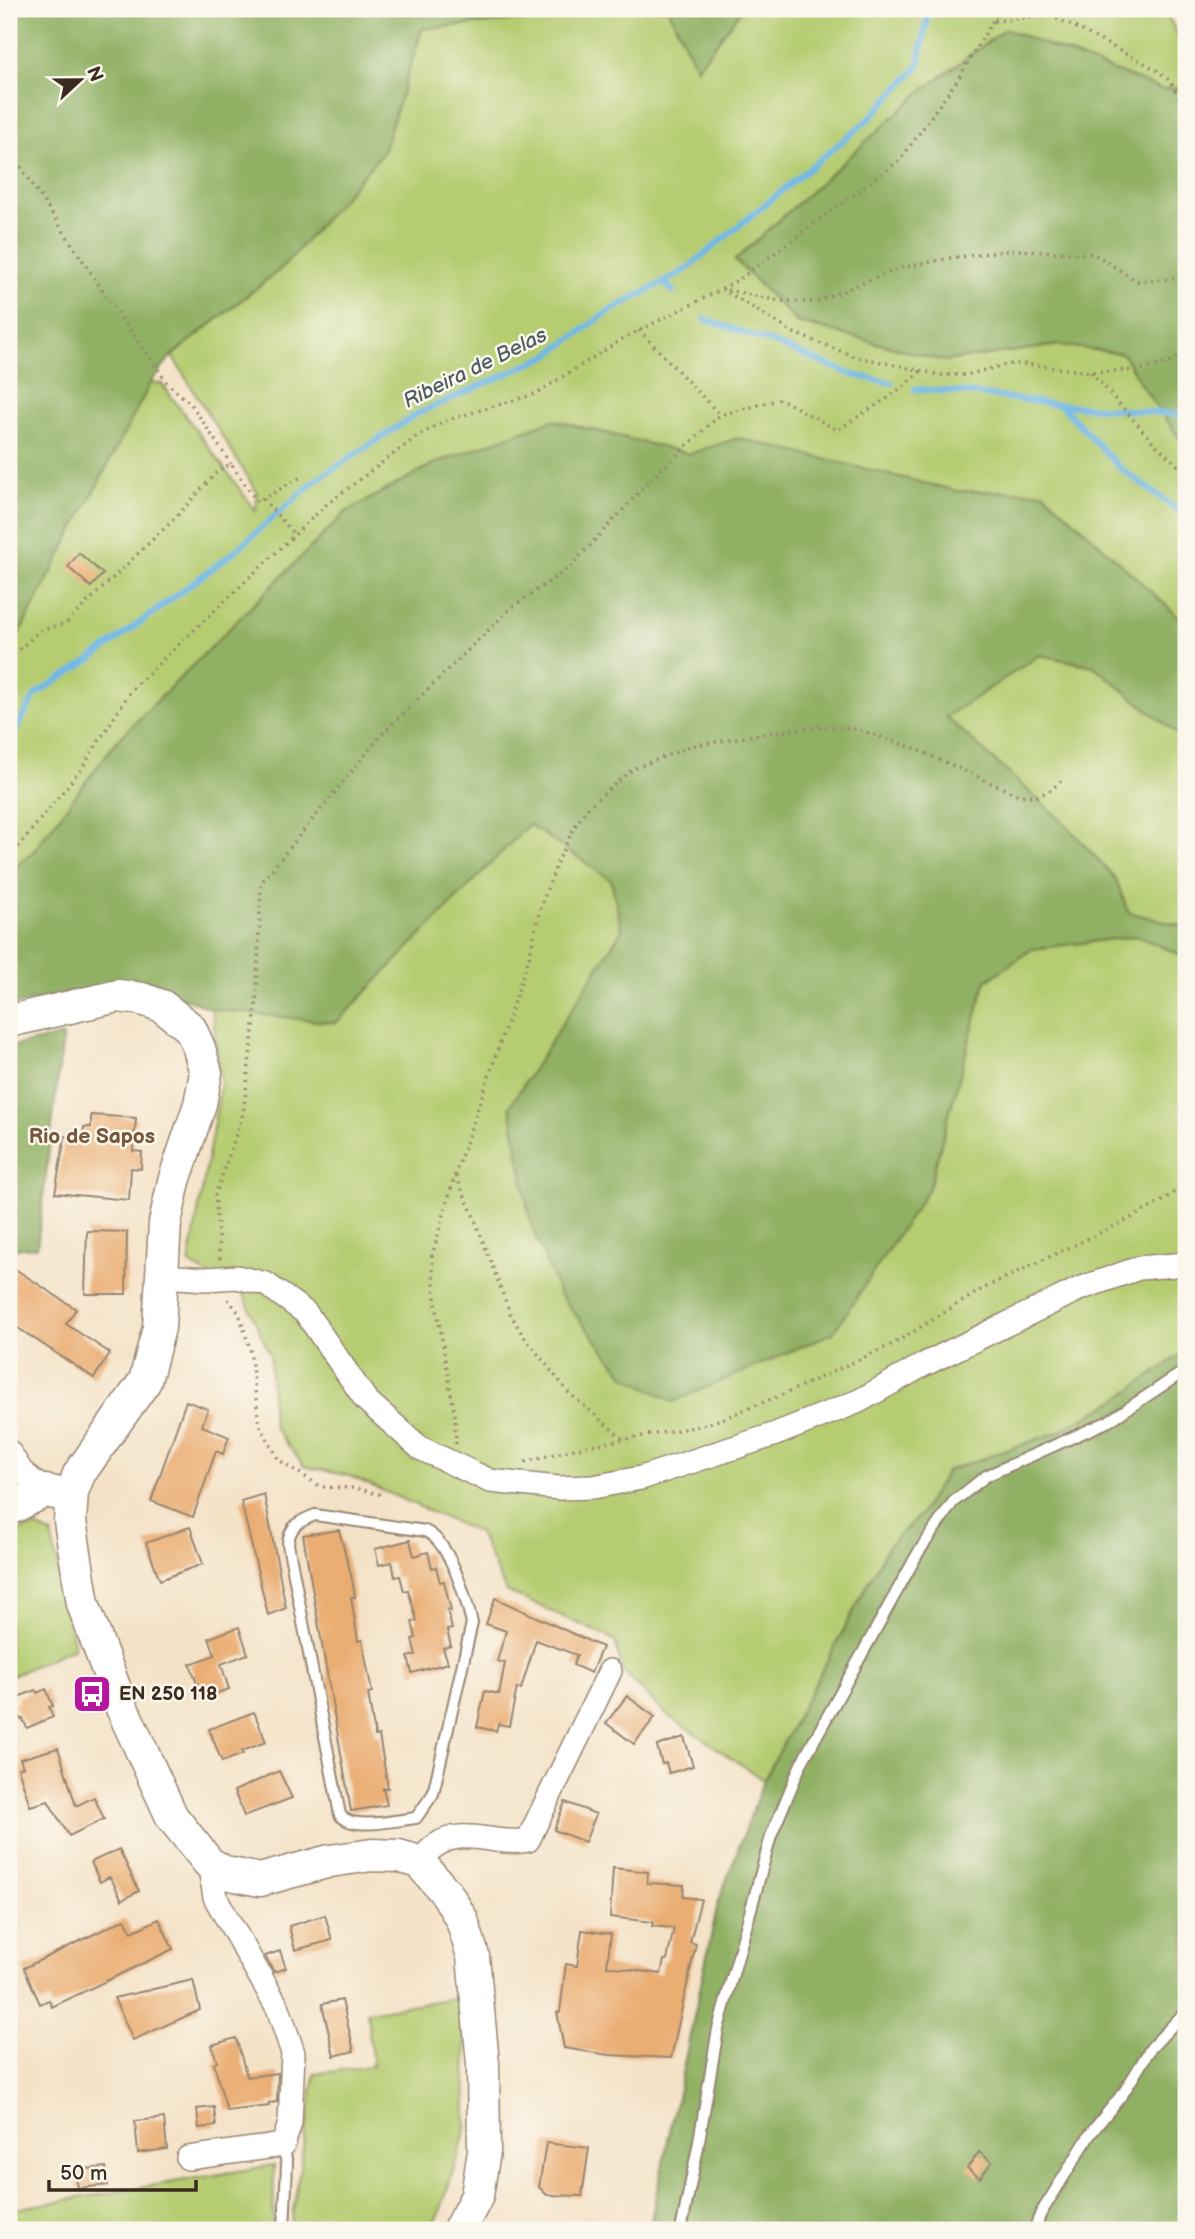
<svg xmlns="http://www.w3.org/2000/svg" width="1195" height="2239" viewBox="0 0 1195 2239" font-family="'Balsamiq Sans',sans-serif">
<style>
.green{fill:#b5cc71;stroke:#787b48;stroke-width:2}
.forest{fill:#90b063;stroke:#666d40;stroke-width:2}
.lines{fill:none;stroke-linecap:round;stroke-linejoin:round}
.stream{stroke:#6fb7e6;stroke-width:6}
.building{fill:#eaad72}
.lane-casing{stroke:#988672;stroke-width:14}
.street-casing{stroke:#988672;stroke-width:26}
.secondary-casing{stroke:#988672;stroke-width:35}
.path{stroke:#988672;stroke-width:3.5;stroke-dasharray:2 5;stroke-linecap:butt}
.lane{stroke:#fff;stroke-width:10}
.street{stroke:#fff;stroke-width:23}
.secondary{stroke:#fff;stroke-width:32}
.labels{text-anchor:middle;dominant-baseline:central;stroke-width:5;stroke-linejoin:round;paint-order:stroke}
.poi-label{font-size:19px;font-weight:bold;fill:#3b2a1e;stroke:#fbf7ec;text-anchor:start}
.water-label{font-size:21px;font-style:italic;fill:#4d5b64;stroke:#fbf7ec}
.neighbourhood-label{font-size:21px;font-weight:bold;fill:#78583b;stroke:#fbf7ec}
</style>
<rect width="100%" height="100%" fill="#fbf7ec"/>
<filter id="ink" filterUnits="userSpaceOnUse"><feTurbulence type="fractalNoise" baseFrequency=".0143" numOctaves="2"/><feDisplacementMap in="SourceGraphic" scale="14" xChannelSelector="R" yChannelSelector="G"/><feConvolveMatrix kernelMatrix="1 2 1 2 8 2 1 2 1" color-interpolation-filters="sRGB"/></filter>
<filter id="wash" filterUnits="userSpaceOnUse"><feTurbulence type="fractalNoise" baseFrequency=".00686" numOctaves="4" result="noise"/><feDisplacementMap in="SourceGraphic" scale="28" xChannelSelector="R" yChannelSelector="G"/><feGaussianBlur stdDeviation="1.57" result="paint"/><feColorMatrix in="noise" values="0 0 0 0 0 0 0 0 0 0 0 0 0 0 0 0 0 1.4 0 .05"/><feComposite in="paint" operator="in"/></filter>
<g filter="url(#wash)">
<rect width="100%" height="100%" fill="#f4e2c7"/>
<path class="green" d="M582,9H668L697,68L742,9H1164L1186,50V88L1161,89L1005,29L921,92L735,260L797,322L944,361L1059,345L1124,354L1142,386L1186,447V624L1043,492L957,491L739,439L689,454L553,420L116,742L32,853L9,872V653L151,382L162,384L256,511L257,492L172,356L284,266L383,152L422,29L572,15Z
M1039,655L1094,666L1186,741V927L1128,913L1116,879L1064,823L946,717Z
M528,824L611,880L622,930L510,1106L929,1188L985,982L1032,949L1137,936L1186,957V1351L1118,1399L1058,1432L947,1471L921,1514L888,1546L764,1780L666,1714L622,1670L615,1640L506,1591L479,1533L350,1476L304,1466L273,1426L270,1355L244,1295L189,1264L221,1083L212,1009L336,1023Z
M36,1527L51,1534L74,1648L9,1677V1533Z
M453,1998L465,2010L466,2130L440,2212L428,2230H290L315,2074L373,2066L367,2012Z
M274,2165L273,2230H9V2193L14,2209Z"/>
<path class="forest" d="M9,9H582L572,15L422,29L383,152L284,266L172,355L151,382L18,636L9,644Z
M668,9H742L697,68Z
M1005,29L1161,89L1186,88V447L1142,386L1123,354L1059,345L944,361L797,322L735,260L921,92Z
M553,420L689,454L738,438L957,491L1043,492L1186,624V741L1094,666L1040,655L946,717L1064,823L1116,879L1128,912L1186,927V957L1137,936L1032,949L985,982L929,1188L833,1333L673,1402L624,1375L559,1294L530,1221L510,1106L622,930L611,880L529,824L336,1023L212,1009L134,978L9,1006V872L32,853L116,742L346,512L433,464Z
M63,1036L37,1247L9,1249V1047Z
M1186,1351V2230H649L718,1903L764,1780L888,1546L921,1514L947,1471L1058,1432L1118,1399Z"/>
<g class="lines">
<path class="stream" d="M664,283L673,291
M705,319L776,344L853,375L892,383
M915,389L970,393L1061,405L1121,469L1186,516
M1061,405L1186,415
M9,742L36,694L90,660L234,552L316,480L417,414L547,356L608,312L684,271L869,119L918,67L929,9"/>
</g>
<g id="blocks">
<path class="building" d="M79,553L103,574L91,587L68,567Z
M91,1115L136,1118L133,1151L142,1152L141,1169L131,1168L129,1200L55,1193L65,1136L83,1140L84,1127H91Z
M87,1231L127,1232L126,1294H85Z
M9,1265L76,1309L66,1324L110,1353L94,1378L9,1322Z
M186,1401L208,1409L202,1426L229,1437L223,1454L216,1451L193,1517L151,1501Z
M264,1494L286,1608L268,1615L241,1501Z
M190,1527L203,1564L160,1580L146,1543Z
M339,1530L352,1579L355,1597H351L358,1641L362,1640L372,1692L368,1693L375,1736L379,1735L388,1788H383L387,1805L351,1811L303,1535Z
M410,1540L414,1556L428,1552L432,1568L436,1567L440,1582L444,1581L451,1611L447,1609L452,1629L447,1630L451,1646L443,1648L448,1663L412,1673L408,1657L416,1655L412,1639L416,1638L412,1622L417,1621L408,1590L404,1591L400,1576L395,1577L392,1562L379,1565L375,1549Z
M495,1598L602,1647L591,1673L573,1665L577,1655L536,1640L521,1689L517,1688L509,1726L498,1724L496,1731L477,1727L485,1691L499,1694L505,1663L497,1661L506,1631L486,1624Z
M239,1627L248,1654L221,1664L229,1689L202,1698L190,1664L215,1655L209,1638Z
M46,1689L53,1706L49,1707L53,1717L27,1728L23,1719L21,1720L14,1704L19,1702L18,1697L36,1690L37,1693Z
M627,1696L655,1717L634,1744L606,1723Z
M254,1712L266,1742L242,1751L243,1754L222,1762L209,1729Z
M684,1737L693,1766L669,1773L666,1763L662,1764L657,1746Z
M58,1748L76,1806L94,1797L104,1819L69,1836L48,1801L30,1806L18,1768L23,1767L20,1759Z
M279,1771L292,1798L244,1816L234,1791Z
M565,1802L596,1814L585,1842L554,1830Z
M119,1849L139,1891L122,1900L112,1880L109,1877L100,1882L91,1862Z
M613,1868L648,1872L647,1883L684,1885L683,1897L701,1899L690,1942L696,1944L671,2058L609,2055L564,2048L557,2012H560L566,1964L577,1966L582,1930L611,1934L607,1966L661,1974L664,1960H667L674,1928L652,1926L653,1922L610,1917Z
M325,1915L332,1940L295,1950L289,1926Z
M125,1919L132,1932L159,1919L173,1949L52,2007L49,2000L40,2004L24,1968Z
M280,1951L286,1968L274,1972L265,1956Z
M193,1980L200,2010L133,2040L114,1998Z
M342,2000L354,2051L334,2056L322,2004Z
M236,2038L247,2077L278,2073L277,2102L269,2103V2106L227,2111L214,2064L217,2062L212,2045Z
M214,2107L216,2126L199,2128L197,2109Z
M164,2118L167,2149L138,2153L135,2121Z
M546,2143L589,2148L582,2196L547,2195L539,2187Z
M979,2152L992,2162L980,2178L967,2168Z
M106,2167L108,2185L78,2188L75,2170Z"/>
</g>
</g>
<g filter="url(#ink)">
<use href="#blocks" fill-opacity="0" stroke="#988672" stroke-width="2"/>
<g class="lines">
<g class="lane-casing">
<path id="lane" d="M315,1515L425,1531C449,1540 466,1598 472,1623L433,1794L416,1818C396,1820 353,1831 340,1815L288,1544C289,1527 299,1521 315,1515Z
M283,2145L287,2164L284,2230
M681,2230L698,2147L718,2029L771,1836L801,1764L918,1553L953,1502L986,1476L1109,1421L1186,1370
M1034,2230L1041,2213L1091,2133L1124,2092L1151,2048L1186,2011"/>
</g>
<g class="street-casing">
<path id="street" d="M164,1276L206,1279L237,1277L266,1284L306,1313L366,1400L420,1448L490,1481L559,1488L593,1487L641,1478L773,1435L859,1401L923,1365L1079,1289L1139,1268L1186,1264
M9,1452L21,1471L45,1491
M419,1862C424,1857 429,1850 435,1846C463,1825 498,1847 528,1840L610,1671
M188,2158L283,2145L290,2123L293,2053L278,2008L215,1897L209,1863"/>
</g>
<g class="secondary-casing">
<path id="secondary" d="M9,1021L118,996L142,999L162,1006L190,1028L199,1048L206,1073L200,1104L174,1181L165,1223L159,1328L145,1381L79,1474L72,1492L70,1521L83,1604L122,1708L172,1817L209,1863L226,1873L260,1880L330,1861L372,1855L399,1856L419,1862L447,1894L462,1920L473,1956L483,2064L484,2151L477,2196L459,2230
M9,1509L45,1491L71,1496"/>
</g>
<path class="path" d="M994,21L1050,16L1067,23L1157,70L1170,81L1186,109
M9,149L105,294L168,384L191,404L231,464
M722,289L741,278L900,160L958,79L1000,9
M727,290L779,301L816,302L900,268L951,258L1014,250L1094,254L1137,281L1186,278
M639,330L720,415
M1091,372L1152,441L1186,473
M263,499L294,534
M9,659L39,631L66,623L176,517L219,470L231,464L257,502L303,476
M9,858L82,768L132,689L327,504L415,438L444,421L535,394L626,337L722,289L794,333L853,356L941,375H966L1008,364H1025L1091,372L1138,370L1170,362L1186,353
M456,1176L474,1217L510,1313L522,1334L569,1393L623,1439
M220,1259L215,1196L243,1114L256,1008L261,883L382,734L511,608L570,567L652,478L720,415L781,399L837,430L891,396L921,371
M228,1299L239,1313L250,1349L259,1424L279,1460L321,1487L354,1488L383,1495
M456,1444L455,1417L435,1298L432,1256L455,1175L529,958L540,909L557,863L575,826L590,805L633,769L691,746L773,732L828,726L853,728L914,748L1018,795L1037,796L1051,790L1061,781
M525,1462L586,1446L695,1427L722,1419L791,1391L893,1344L984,1288L1129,1219L1161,1202L1186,1184"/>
<use href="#lane" class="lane"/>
<use href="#street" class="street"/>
<use href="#secondary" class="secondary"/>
</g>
</g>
<defs>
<g id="bus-square" transform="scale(2.0125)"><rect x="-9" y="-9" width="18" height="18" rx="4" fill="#b5179e" stroke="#fbf7ec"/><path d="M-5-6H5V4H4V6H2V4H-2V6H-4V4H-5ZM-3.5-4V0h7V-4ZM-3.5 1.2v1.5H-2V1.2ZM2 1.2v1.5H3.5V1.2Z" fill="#fff"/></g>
</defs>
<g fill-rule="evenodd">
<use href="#bus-square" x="92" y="1694"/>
</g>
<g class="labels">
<g class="poi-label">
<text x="119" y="1694">EN 250 118</text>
</g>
<g class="water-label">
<text transform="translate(475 368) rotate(-26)">Ribeira de Belas</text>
</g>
<g class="neighbourhood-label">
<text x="92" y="1136">Rio de Sapos</text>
</g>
</g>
<rect width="1195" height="2239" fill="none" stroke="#fbf7ec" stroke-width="35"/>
<g transform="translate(80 80) rotate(68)" stroke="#fbf7ec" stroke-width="5" paint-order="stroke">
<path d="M0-5L12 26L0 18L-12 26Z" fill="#3b2a1e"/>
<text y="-10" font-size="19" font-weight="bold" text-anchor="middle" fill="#3b2a1e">N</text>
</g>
<path d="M49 2180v10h147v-10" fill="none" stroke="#3b2a1e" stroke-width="3.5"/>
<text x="60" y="2180" font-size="21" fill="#3b2a1e" stroke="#fbf7ec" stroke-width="5" paint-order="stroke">50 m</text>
</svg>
